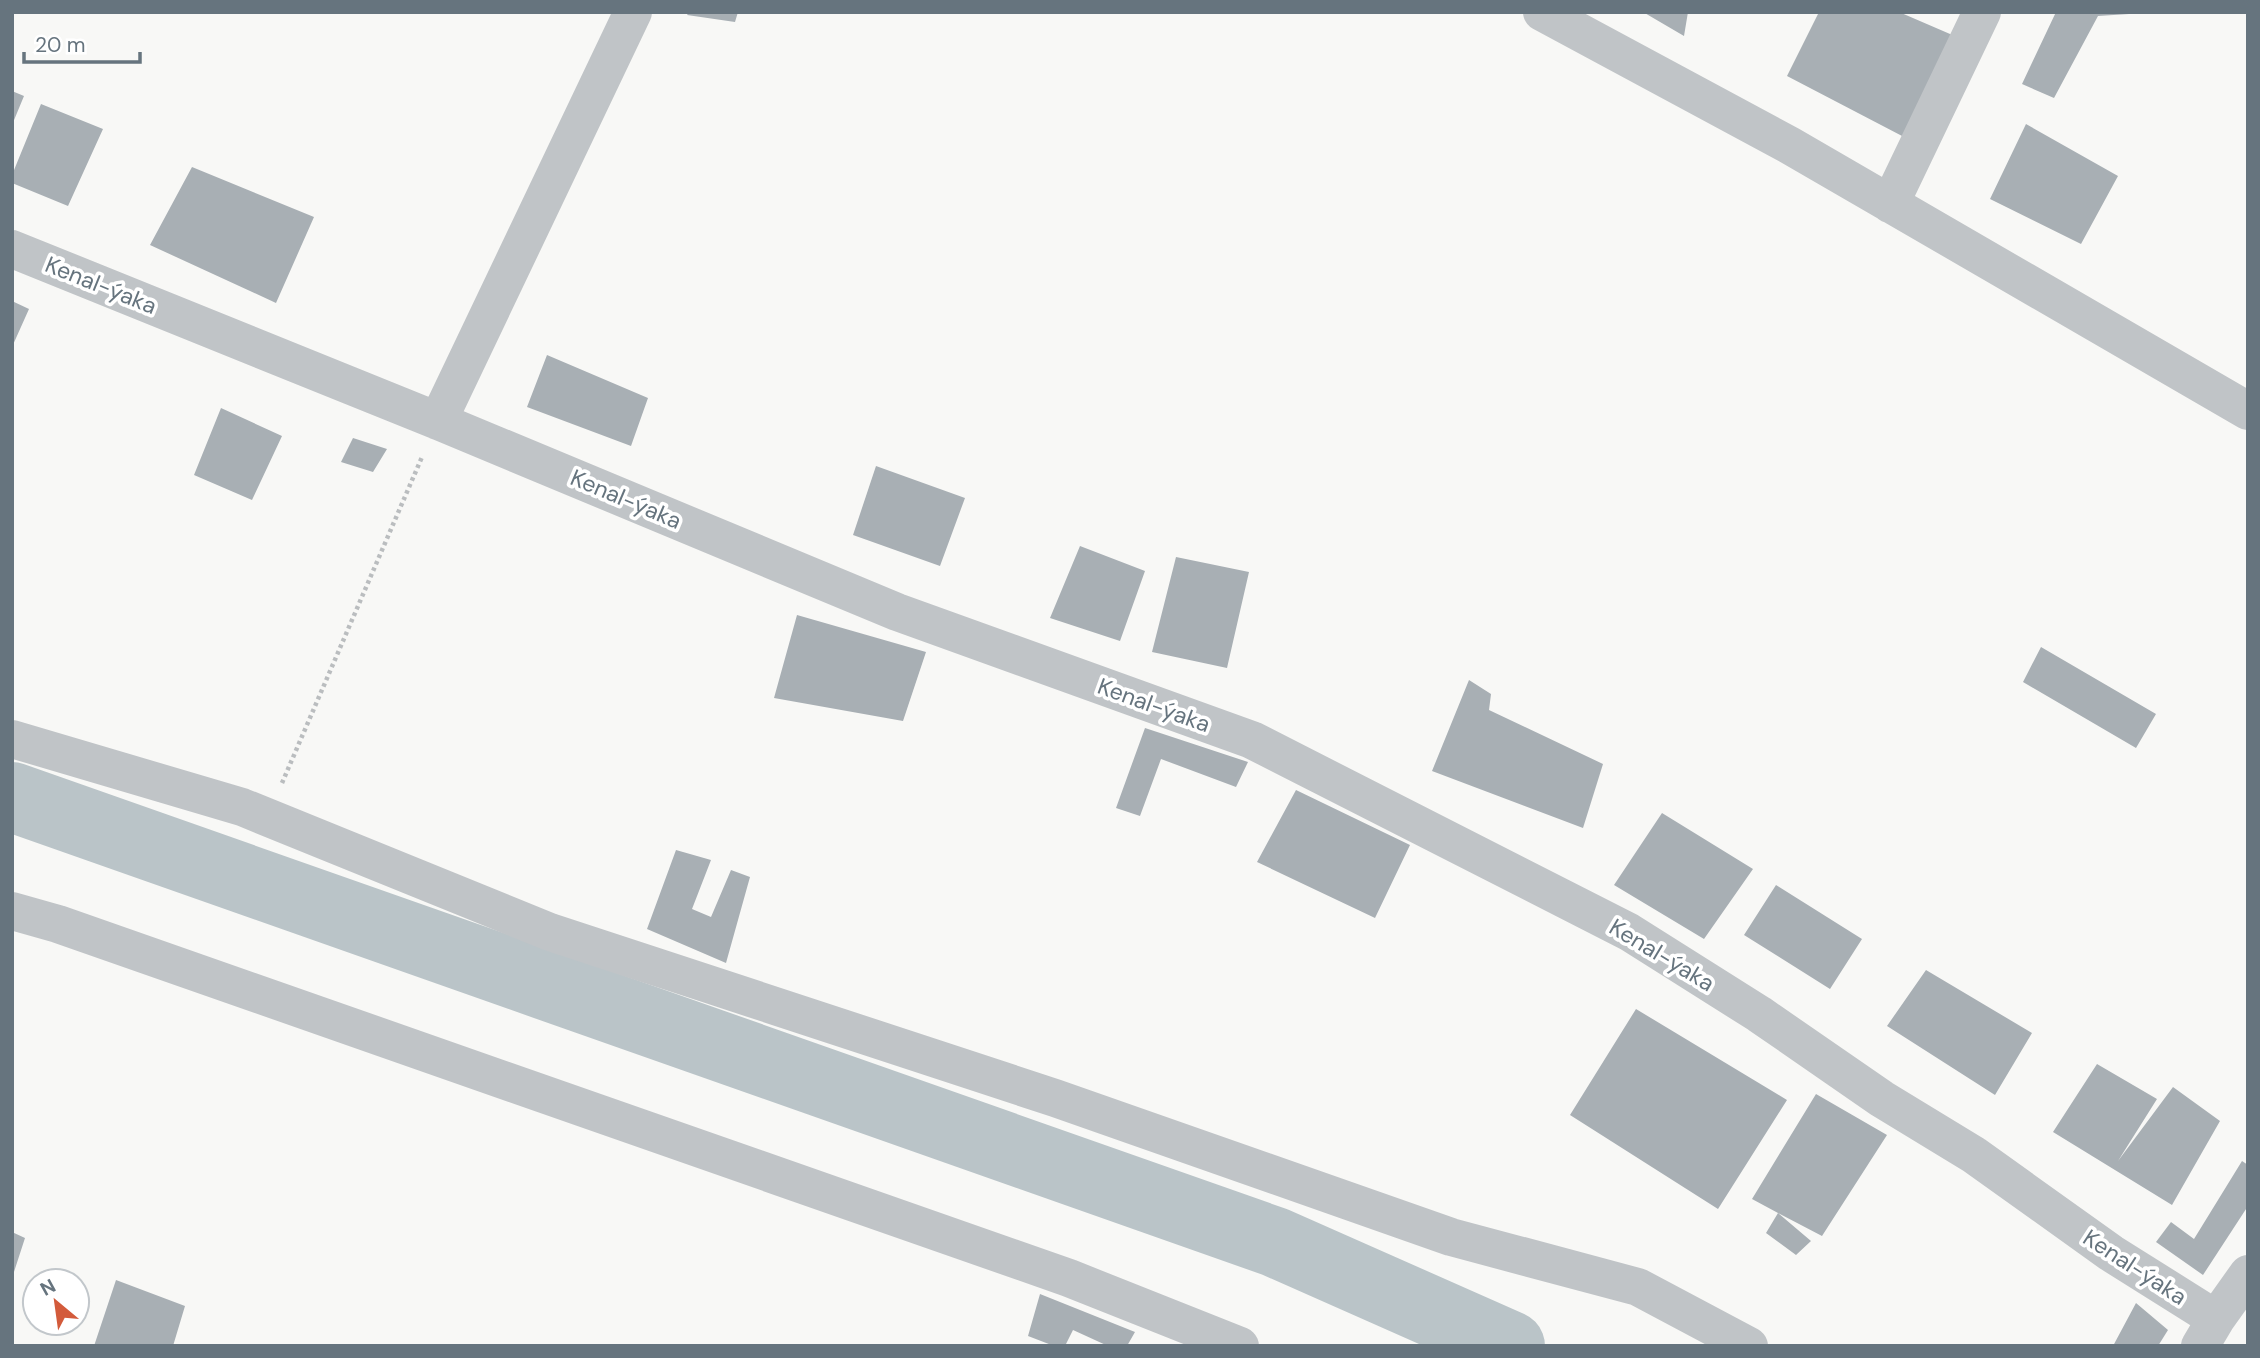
<svg xmlns="http://www.w3.org/2000/svg" width="2260" height="1358" viewBox="0 0 2260 1358" font-family="'DM Sans',sans-serif">
<style>
.lines{fill:none;stroke-linecap:round;stroke-linejoin:round}
.river{stroke:#bac4c8;stroke-width:70}
.building{fill:#a8afb4}
.path{stroke:#babdbf;stroke-width:4.5;stroke-dasharray:3.5 3.5;stroke-linecap:butt}
.minor{stroke:#c0c4c7;stroke-width:38}
.labels{text-anchor:middle;dominant-baseline:central;stroke-width:7;stroke-linejoin:round;paint-order:stroke}
.street-label{font-size:23px;fill:#66747e;stroke:#fff}
</style>
<rect width="100%" height="100%" fill="#f8f8f6"/>
<g class="lines">
<path class="river" d="M12,797L1275,1242L1510,1346"/>
</g>
<path class="building" d="M689,12H738L735,22L687,15Z
M1643,12H1688L1684,36Z
M1819,12H1899L1957,37L1904,137L1787,76Z
M2056,12H2129V14L2098,16L2054,98L2022,84Z
M12,91L24,96L12,125Z
M41,104L103,129L68,206L12,183V175Z
M2026,124L2118,176L2081,244L1990,199Z
M192,167L314,217L276,303L150,245Z
M12,301L29,309L12,347Z
M547,355L648,398L631,446L527,407Z
M221,408L282,436L252,500L194,475Z
M353,438L387,449L373,472L341,462Z
M876,466L965,498L940,566L853,535Z
M1080,546L1145,571L1120,641L1050,618Z
M1176,557L1249,572L1227,668L1152,652Z
M797,615L926,652L903,721L774,698Z
M2041,647L2156,714L2136,748L2023,682Z
M1469,680L1491,694L1489,710L1603,764L1583,828L1432,771Z
M1145,728L1248,762L1236,787L1161,759L1140,816L1116,808Z
M1296,790L1410,845L1375,918L1257,862Z
M1662,813L1753,869L1704,939L1614,885Z
M676,850L711,860L692,909L711,917L731,870L750,877L726,963L647,929Z
M1776,885L1862,939L1830,989L1744,935Z
M1926,970L2032,1033L1995,1095L1887,1026Z
M1636,1009L1787,1100L1718,1209L1570,1115Z
M2097,1064L2157,1099L2118,1161L2173,1087L2220,1121L2172,1205L2053,1132Z
M1816,1094L1887,1135L1822,1236L1778,1213L1811,1241L1796,1255L1766,1233L1778,1213L1752,1199Z
M2242,1161L2248,1165V1206L2203,1275L2156,1242L2171,1222L2194,1239Z
M12,1232L25,1238L13,1275H12Z
M116,1280L185,1306L173,1346H94Z
M1040,1294L1135,1332L1127,1346H1108L1073,1330L1065,1346H1054L1028,1336Z
M2136,1303L2168,1330L2158,1346H2113Z"/>
<g class="lines">
<path class="path" d="M282,783L422,457"/>
<path class="minor" d="M1542,12L1789,145L2248,411
M1890,204L1982,12
M12,249L438,421L897,612L1252,740L1629,932L1759,1014L1882,1099L1974,1155L2111,1253L2216,1319
M438,421L633,12
M12,739L242,807L550,932L1055,1098L1451,1237L1638,1287L1749,1346
M12,911L58,924L1069,1278L1240,1346
M2200,1346L2216,1319L2248,1274"/>
</g>
<g class="labels">
<g class="street-label">
<text transform="translate(101 285) rotate(22)">Kenal-ýaka</text>
<text transform="translate(626 499) rotate(23)">Kenal-ýaka</text>
<text transform="translate(1154 705) rotate(20)">Kenal-ýaka</text>
<text transform="translate(1662 955) rotate(31)">Kenal-ýaka</text>
<text transform="translate(2135 1267) rotate(33)">Kenal-ýaka</text>
</g>
</g>
<rect width="2260" height="1358" fill="none" stroke="#66747e" stroke-width="28"/>
<g transform="translate(56 1302) rotate(331)"><circle r="33" fill="#ffffff" stroke="#c2c7cb" stroke-width="2"/>
<path d="M0-5L12 26L0 18L-12 26Z" fill="#d35b3b"/>
<text y="-10" font-size="19" font-weight="bold" text-anchor="middle" fill="#66747e">N</text>
</g>
<path d="M24 52v10h116v-10" fill="none" stroke="#66747e" stroke-width="3.5"/>
<text x="35" y="52" font-size="21" fill="#66747e" stroke="#ffffff" stroke-width="5" paint-order="stroke">20 m</text>
</svg>
